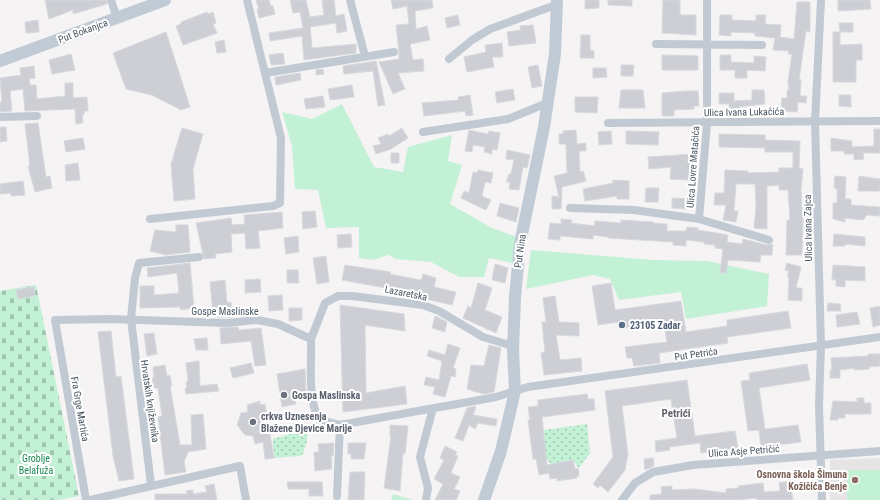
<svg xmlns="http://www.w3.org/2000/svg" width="880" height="500" viewBox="0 0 880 500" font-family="'Roboto Condensed',sans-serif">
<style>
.education{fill:#e6e4e5}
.grass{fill:#c3f1d5}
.cemetery{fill:url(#cemetery-stones)}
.park{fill:url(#park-dots)}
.building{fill:#cdcfd5;stroke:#d7d9de}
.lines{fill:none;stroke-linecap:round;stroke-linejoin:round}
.minor{stroke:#c1cad2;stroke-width:8}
.secondary{stroke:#c1cbd6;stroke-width:12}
.service-dot{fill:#5c6f8a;stroke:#fff;stroke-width:1.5}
.worship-dot{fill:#6b7280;stroke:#fff;stroke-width:1.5}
.education-dot{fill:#8d6e63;stroke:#fff;stroke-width:1.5}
.labels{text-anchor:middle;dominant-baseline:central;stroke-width:4;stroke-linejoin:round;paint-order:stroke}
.street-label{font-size:10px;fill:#4a5661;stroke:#fff}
.service-label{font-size:10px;font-weight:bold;fill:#4e5e75;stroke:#fff;text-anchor:start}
.worship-label{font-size:10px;font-weight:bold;fill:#5b616d;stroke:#fff;text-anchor:start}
.park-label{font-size:10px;fill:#17864f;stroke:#fff}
.education-label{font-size:10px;font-weight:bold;fill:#785e54;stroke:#fff;text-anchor:end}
.neighbourhood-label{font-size:11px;font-weight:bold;fill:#5f6368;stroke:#fff}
</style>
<defs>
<pattern id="cemetery-stones" width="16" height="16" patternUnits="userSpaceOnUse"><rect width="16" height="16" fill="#c3f1d5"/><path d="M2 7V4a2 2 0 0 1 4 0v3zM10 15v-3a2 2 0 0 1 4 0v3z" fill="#a0c6b0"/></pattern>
<pattern id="park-dots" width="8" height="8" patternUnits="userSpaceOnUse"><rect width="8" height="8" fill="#c3f1d5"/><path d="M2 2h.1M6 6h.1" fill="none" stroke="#a0c6b0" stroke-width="1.8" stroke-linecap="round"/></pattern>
</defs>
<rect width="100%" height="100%" fill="#f5f3f3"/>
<path class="education" d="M880,458V500H830V460Z"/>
<path class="grass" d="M342,104L374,167L403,172L408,147L452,135L448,161L462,165L450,204L492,228L517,237L512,263L489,258L484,277H459L431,262L396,259L388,255L373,260L359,258V227L326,228L318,190L295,189L292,146L282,112L312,119Z
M531,250L653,260L707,261L769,274L767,306L686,319L681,292L619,300L610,279L593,275L526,289Z
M847,470H880V500H847Z
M393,494L413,500H391Z"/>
<path class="cemetery" d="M36,285L79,496L58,500H0V291Z"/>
<path class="park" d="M587,424L590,453L579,468L573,460L551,464L542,454L545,453L544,430Z
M307,429V441L303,454L300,456L274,458L273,439Z"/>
<path class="building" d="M45,0H106L107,4L73,14V10L49,19Z
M256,0H269L271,6H273L275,14L259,18L257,9H259Z
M290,0H306L310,17L324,15L322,0H334L336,16L344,14L347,31L337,33L336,23L310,27L312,48L356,44V53L304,60L302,36L270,41L269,33L303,28L300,12L293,13Z
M391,0H432L433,8L415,11L416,29L427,26L430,40L410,44L413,60L423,59L424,71L398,73L405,89L393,94L379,62L399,59V52L396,25L409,24L407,6L393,9Z
M585,0H599V8L585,9Z
M608,0H632V6L608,5Z
M663,0H680V15H696V35L662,33Z
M838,0H870L871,9L838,11Z
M797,2H810V32L806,31L799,80H801L800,96H807L806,103L798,102L797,112L781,111L782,98H787V90H789L788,82L792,54H788L789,51L773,50L775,38L755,36V33L731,32V36L719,35L720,15H732V20L756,21V15H766L765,24L781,25L780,37L794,39Z
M207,12L208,14L213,12L216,23L213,24L217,33L183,45L176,26L181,24V22Z
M458,15L460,25L447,28L445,18Z
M38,20L39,32L26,33L25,22Z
M839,23H853V32H840Z
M533,25L536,43L509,46L507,32L521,30L520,26Z
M166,32L190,107L181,110L152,95L126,89L113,53Z
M833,32H840V45L862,44V60H856V82H833Z
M581,35H590V50L594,51V58H580Z
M224,40L226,52L217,53L215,42Z
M502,43L503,57H492L494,67L467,72L464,57L486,52L485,45Z
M283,53L285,64L271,65L269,55Z
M71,54L75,70L52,74L49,60Z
M662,55L698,56V70H662Z
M720,55H731V62L754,63V56L766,57L765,71L747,70V78H735V70H720Z
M376,61L385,105L378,106L373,71L344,74L343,66Z
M538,65L542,86L532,88L528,67Z
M621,65H634L633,76H621Z
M34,66L35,78L29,79L30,85H36L37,99L65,96V83H73V98L87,97L88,111H84V115H82L83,123L76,124L75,109L25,111L23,89L10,91L12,111L0,112V102H2L0,78L21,75L20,68Z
M593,68H606L607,77L593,78Z
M323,69L324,74L316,75V70Z
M300,73L301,80L276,85L275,77Z
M352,85L354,97L330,100L328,89Z
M513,89L515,100L497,103L495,92Z
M621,90H643L645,108H619Z
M752,90H764L765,104L739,107L738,114H729V104H719V93H734V101L752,100Z
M685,91H698L699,106H694V109L674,110V116H662V93Z
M470,95L473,115L466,116L465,111L424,116L422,103L459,100L458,97Z
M839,95H851V107L839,106Z
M323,96L325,107L306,109L304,99Z
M575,97H598L597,113L575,112Z
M38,123L46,177L50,176L52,188L35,192L28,166H30L25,124Z
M0,127H6L7,141L0,142Z
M182,128L203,134L193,169L195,199L174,201L171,164Z
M402,128L408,138L391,149L376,154L373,146L381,144L378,138L388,134L389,136Z
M874,129H880V153H863L864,159L854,160V154H844V151H831V138L852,141V147L874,146Z
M469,130L488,134L489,131L500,133L497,150L492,149V154L484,152L485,147L473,145L472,152L465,151Z
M576,130L577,144L586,143V151H579L580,172L583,171L586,181L562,187L561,209H552V196L559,197L554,176L567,173L566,144H559V134H563V131Z
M611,131L612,144L599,145L598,132Z
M626,131L659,132L658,145L626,144Z
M719,134L765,135V140L800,141L799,168L803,169L801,190L803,220L802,255H786L787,220H790L788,190H779V185L767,186V229L754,228L756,207L755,184H736L734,211H738L736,222L723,220L726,205H714L715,193H724L725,170L748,171V173L779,172V168H793V152H765V148L719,147Z
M83,138L85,149L66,152L64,141Z
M507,150L530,155L527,168L523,167L519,190L509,189L510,182H506L509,174H511L514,160L506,159Z
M391,153H399V163H391Z
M693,154V163H690L689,180L670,179L671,167L649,169L648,157Z
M78,163L80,180L66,181L65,165Z
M478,170L493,173L491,183L485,182L482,196L491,200L486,210L461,198L464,191L469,193L473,172L477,173Z
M835,176L846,177L845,199H851V205L880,207V216L867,215L863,220L845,218V222L833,219V203H837V189L834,188Z
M859,176L880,179V191H858Z
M613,180L629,181V199H617V196L585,201L583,189L613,183Z
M23,181L25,195L11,196V193L0,194V184Z
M646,188H659L658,202H645Z
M672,198L689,199L688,209L672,208Z
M500,203L519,208L516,222L497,216Z
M315,211L317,227L303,229L302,212Z
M282,212L283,228L258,231L260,248L246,249L245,233L231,234L232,252L215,254L216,258L204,259L196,223L231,218L232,225L245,224L244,215Z
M561,219L572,220L571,223L594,226L595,221L621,223V220L653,222V223L667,224V231H686L687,227L698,228V230L728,235L727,242L742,244L743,239L767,245L773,244L772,255H761L760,262L728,260L726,273H720L723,249L715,248V245L704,244V242L686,240V246L673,245V242L608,238V237L593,235V239L560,236V240L548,239L550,223L561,224Z
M176,225H188L190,252L166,255L150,251L155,230L176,232Z
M351,234L352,247L338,248L337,235Z
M834,234L865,237V246L845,244V246H833Z
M298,236L299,252L286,254L284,238Z
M326,256L329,282L317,284L313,258Z
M190,263L194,308L181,310L180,307L140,308V286H154V295L179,293L177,273L148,277L147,268Z
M787,263L801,267L796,288H802V301L788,300L789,277H787L789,271L785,270Z
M495,264L508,268L505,283L492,280Z
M345,265L390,272V274L421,280L423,274L436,278L434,287L456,292L452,305L391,291V289L342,280Z
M833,265L865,267V281L845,280V287L836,286V279L832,280Z
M287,270H298L299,283H287Z
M260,279L261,292L245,293V280Z
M225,280L227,303L231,302L232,317H218V315H213L210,282Z
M478,283L492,288L485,310L502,317L496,333L463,318L468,306L471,308Z
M611,283L615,310L681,301L686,332L727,326V320L788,311L791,328L727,337L728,343L659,353L660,363L634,366L632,358H627L625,347L667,342L664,322L626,328L625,321L598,325L592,286Z
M34,287L35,296L18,299L16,290Z
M282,295L283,310L269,311L268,296Z
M555,296L559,322L579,323V336L556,335L560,360L581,358L582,371L544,375L541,353L545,352L542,322H546L543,298Z
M828,303L840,304L841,311H827Z
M340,305L404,314L405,331L365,325L366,393L405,386L407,404L343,412Z
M880,306V325L873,327L870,308Z
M289,308H302V320L289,321Z
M857,312L860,324L837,327L836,315Z
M435,316L447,322L445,332L432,328Z
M238,327L239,330L261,328L266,365L255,366L251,341L221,344L220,328Z
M111,331L116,377L121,376L134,479L119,481L113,456L98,332Z
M154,333L157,354L147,356L144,334Z
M207,338L208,350H196L194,339Z
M448,344L460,348L453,368L456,369L455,377L451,376L445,397L433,394L435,387L424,385L426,377L439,380L442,361L427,356L429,350L445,355Z
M489,345L501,348L494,392L483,394L467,389L471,365L484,366Z
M868,354H880V366L869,367V369L854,370V368L840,370V378H830V370H832L831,358L868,356Z
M199,361L200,386L217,384L219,391L186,394L185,388H187L186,382L188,381L186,363Z
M251,363L254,373L233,378L230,368Z
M807,364L810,380L759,388L765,429L798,425L801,442L761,447L759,430L748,431L741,381L750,380L749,373Z
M165,365L167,376L170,375L172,386H170L180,445H192L191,415L203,414L206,449L188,452L184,462L186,472L165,475L158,417L162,416L158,388H154L152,378H154L153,367Z
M305,369L306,393L294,396L296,404L282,407L277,374Z
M687,380L695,436L735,431L738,448L701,453L700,443L669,447L670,450L656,452L655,441L677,438L671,399L622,406L628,455L625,470L608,492L600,485L598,488L593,484L613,457L605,391Z
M587,394L588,399H594L595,410L542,417L547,465L573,460L575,469L578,468L579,476H577V478L557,481V478L550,479L549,473L539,475L536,459H533L528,420H530L528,407L538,406V400Z
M857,398H864V403H871V414H845V418H838V420H830L833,401L857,402Z
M260,401V405L265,404L274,458L265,459L263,442L255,444L253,436L245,435L237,425L241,413L248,412L247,405Z
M475,406L476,407L473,415L497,419L496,426L478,423L475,429L469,425L463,441L455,438L467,408Z
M390,425L408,426L405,454L403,453L400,491L384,488L391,436H390Z
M334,443L333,456H331L332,469L315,471L314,452H319L318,444Z
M348,443H366L364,459H351V454H348Z
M445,446L457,452L455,455L458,456L451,473L460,477L454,489L460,491L456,500H435L443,484L434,479L444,460L440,458Z
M653,458L654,466L645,470L644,459Z
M350,472H365L364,500H348Z
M790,481L793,500H757L756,498L738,500H650V495L662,494L661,487L672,486V490L695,489L726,493V489L739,488L738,486L763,483L764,492L780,491L779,483Z
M287,482H322L323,496H309V489H288Z
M214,484L217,500H155V494H187L186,491L193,490V494L207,492L205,486Z"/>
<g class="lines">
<path class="minor" d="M111,0L117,18
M350,0L365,56
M821,0L815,122L821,346L819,405L822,500
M656,44L762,45
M449,59L472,40L490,29L558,4
M265,73L394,52
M0,117L37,116
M608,123L880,121
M423,132L508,119L547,103
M570,208L634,210L699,219L769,240
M150,219L273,206L280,203L281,138L247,0
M699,219L707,123V0
M311,339L325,303L338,296H352L423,305L439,311L483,337L513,346
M151,485L131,319L135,278L139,263L199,257
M337,496L340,425
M86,500L55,320L110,319L227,323L257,320L278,324L311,339C312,365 307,396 319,420L340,425L496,397L528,387L880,337
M90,500L240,466L246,500
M426,500L428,488L420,457L433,408
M622,500L635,483L653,472L693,465L880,451"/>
<path class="secondary" d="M0,61L165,0
M484,500L501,451L515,391L513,351L515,297L520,244L544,127L555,54L557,0"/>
</g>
<circle class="service-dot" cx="622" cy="325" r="4"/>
<g class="worship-dot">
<circle cx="284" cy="395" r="4"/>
<circle cx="253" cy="422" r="4"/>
</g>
<circle class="education-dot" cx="855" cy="480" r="4"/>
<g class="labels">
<g class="street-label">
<text transform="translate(83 31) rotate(-20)">Put Bokanjca</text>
<text transform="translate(744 112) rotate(-1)">Ulica Ivana Lukačića</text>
<text transform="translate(693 167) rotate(-86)">Ulica Lovre Matačića</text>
<text transform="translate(808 228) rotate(-91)">Ulica Ivana Zajca</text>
<text transform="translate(520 251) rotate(-82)">Put Nina</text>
<text transform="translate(406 293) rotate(11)">Lazaretska</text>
<text x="225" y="311">Gospe Maslinske</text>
<text transform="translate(696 354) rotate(-8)">Put Petrića</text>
<text transform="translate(150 401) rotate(82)">Hrvatskih književnika</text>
<text transform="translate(80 409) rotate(80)">Fra Grge Martića</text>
<text transform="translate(744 451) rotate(-4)">Ulica Asje Petričić</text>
</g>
<g class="service-label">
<text x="630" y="325">23105 Zadar</text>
</g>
<g class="worship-label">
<text x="292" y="395">Gospa Maslinska</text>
<text x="261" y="416">crkva Uznesenja<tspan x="261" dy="12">Blažene Djevice Marije</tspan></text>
</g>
<g class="park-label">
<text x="36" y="458">Groblje<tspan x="36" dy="12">Belafuža</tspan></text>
</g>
<g class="education-label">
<text x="847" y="474">Osnovna škola Šimuna<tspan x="847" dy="12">Kožičića Benje</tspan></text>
</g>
<g class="neighbourhood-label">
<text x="676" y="413">Petrići</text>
</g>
</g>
</svg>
